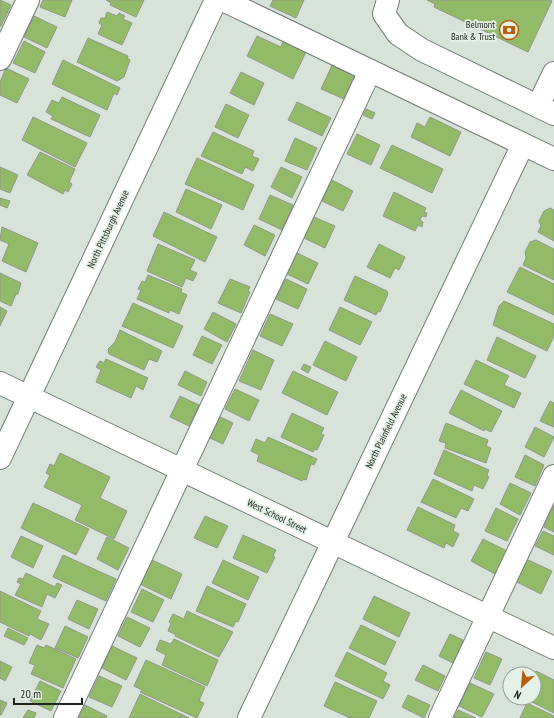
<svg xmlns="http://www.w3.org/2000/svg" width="554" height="718" viewBox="0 0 554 718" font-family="'PT Sans Narrow',sans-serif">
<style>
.building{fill:#92bb67;stroke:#91978b}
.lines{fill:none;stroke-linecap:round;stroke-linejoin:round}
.minor-casing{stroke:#717d73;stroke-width:24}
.minor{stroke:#fff;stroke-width:22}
.labels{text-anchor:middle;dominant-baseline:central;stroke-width:3.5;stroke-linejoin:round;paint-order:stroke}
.poi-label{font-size:10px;fill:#202521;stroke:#e4f1e6;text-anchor:end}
.street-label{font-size:10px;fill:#202521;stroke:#e4f1e6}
</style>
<rect width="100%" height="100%" fill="#d7e3d9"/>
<path class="building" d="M0,0L11,5L1,26H0Z
M43,0H72L65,17L40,7Z
M106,0H144L136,17L110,5L111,3Z
M273,0H304L296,18L270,6Z
M427,0H550L552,1L528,52L434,7L435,4Z
M107,12L117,16L119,13L125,16L123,19L132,23L122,45L98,34L102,25L99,23L101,18H105Z
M34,16L57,27L47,48L24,37Z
M257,36L281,47L283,41L306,52L293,79L247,56Z
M88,38L128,56L127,58L130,60L124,77L117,81L77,62Z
M24,41L45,52L35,73L13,63Z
M63,60L120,88L117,95L114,93L107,110L52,84Z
M334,61L356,71L344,99L321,89Z
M6,68L29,79L17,103L0,95V82Z
M241,72L264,83L254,105L230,93Z
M62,97L100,115L90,137L51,119L53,116L46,112L52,100L59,103Z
M297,102L331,118L322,136L288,120Z
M226,104L249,115L238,138L215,127Z
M366,109L375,113L372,119L363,115Z
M33,117L87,143L75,167L22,140Z
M430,117L461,132L450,156L411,137L417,123L425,127Z
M213,132L254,151L252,156L259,159L253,171L245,167L242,174L201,156Z
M357,134L380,145L371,165L347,154Z
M295,138L317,148L307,170L285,161Z
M392,145L443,169L432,193L380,168Z
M40,152L75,169L69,182L72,184L68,192L65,190L63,194L27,175Z
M197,158L254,185L243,210L185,184Z
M0,167L18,175L10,193L0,189Z
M281,167L302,177L292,198L271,187Z
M332,180L353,191L343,211L322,201Z
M186,189L222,205L211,229L176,212Z
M394,192L426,208L424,212L427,213L426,217L422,216L420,220L423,222L422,227L418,225L415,231L383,216Z
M270,195L293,205L282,230L259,219Z
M0,198L10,201L7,208L0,205Z
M550,208L554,210V241L538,232L541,226L539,221L544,211Z
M164,212L217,237L205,262L153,236Z
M314,217L335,226L325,248L304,238Z
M254,225L275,235L265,256L244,245Z
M2,227L38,243L26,272L2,261L9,244L0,240Z
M536,240L554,249V280L523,265L526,258L525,252L530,242Z
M158,244L195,260L190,270L197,273L193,281L186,278L182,287L147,271Z
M379,244L405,257L399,270L395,268L390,278L367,267Z
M297,253L318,263L308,284L287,274Z
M520,267L554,284V315L507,292Z
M0,273L21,283L18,294H16L11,306L0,301Z
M148,275L182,289L181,292L187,295L179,314L170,310L169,313L137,299L141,290L138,289L142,281L145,282Z
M355,276L387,291L388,294L380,312L378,311L376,315L344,300Z
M230,279L250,287L248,291L250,292L241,313L218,303Z
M286,279L307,289L298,309L276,299Z
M504,301L554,324V336L547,351L493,325L499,306Z
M133,303L183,326L173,348L122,326Z
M0,307L7,311L0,326Z
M340,307L372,322L360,345L329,330Z
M213,312L236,324L227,342L204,329Z
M270,314L293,324L282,346L260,336Z
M120,330L162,351L157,362L149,359L144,370L109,354L108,349L115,342Z
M202,336L222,345L212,364L193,355Z
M497,337L536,356L525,378L487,360Z
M325,341L357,357L346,381L313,365Z
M253,350L274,360L261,390L239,381Z
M106,359L148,378L143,390L136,386L131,398L96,382L101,370L96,367L100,361L104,363Z
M476,360L509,376L504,385L521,393L514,408L464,384Z
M304,364L311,367L308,373L301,369Z
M185,371L207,382L201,396L178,385Z
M293,371L338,392L327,415L282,393Z
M235,389L259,400L249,421L225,409Z
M461,390L502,411L491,432L485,429L484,431L449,413Z
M180,396L199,405L189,426L170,417Z
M550,401L554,403V427L540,421Z
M292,413L324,428L321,434L324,435L317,450L315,449L313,452L281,437Z
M218,416L233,423L223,444L208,437Z
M446,423L488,440L486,446L491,448L486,463L445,448L446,443L439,441Z
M535,427L554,437L544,457L525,447Z
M268,437L317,459L314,465L311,464L306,480L303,479L302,481L257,461L259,455L251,451L256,439L265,443Z
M444,450L489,470L487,475L489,477L483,489L474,485L472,491L434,474Z
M60,453L110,477L100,498L127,511L114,539L75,520L82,505L44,487L50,475L46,473L50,464L54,466Z
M525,455L544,465L535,486L515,477Z
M433,479L474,499L468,511L461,508L456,518L421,502Z
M510,483L531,493L520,515L500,504Z
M33,503L89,529L76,555L21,528Z
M554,505V532L544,527Z
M418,507L455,525L453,531L459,534L453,547L446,543L444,548L407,530Z
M496,508L518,519L507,541L485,531Z
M205,516L228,526L217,548L194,538Z
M543,531L554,536V555L535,546Z
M243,535L276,550L273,556L275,557L267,573L233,558Z
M21,536L43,546L33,568L11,557Z
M107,537L129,548L118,570L97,559Z
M483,539L507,551L495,574L471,561Z
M63,555L116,579L106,601L53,577Z
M526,559L552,571L541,594L515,581Z
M152,560L182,574L171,599L140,584Z
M223,560L259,577L248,600L212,583Z
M26,573L55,587L57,583L62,585L55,598L47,594L42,607L15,595L21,584L17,582L19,578L23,579Z
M207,586L246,604L238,622L236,621L233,627L196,611Z
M142,589L164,600L153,622L131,612Z
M0,591L41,611L37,619L49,624L41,640L30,634L29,636L0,622Z
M374,596L410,613L399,637L363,619Z
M77,600L98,609L89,629L68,619Z
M187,611L233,632L219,657L175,636V634L168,631L171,623L169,622L173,614L184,619Z
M127,617L150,628L140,647L118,636Z
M361,625L396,642L385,665L349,648Z
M65,626L88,637L78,658L55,648Z
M8,628L28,638L24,645L4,636Z
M450,634L463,640L453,663L439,656Z
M174,639L218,660L207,686L162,665L166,655L156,650L160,640L171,644Z
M37,645L44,648L46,645L76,659L63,688L31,674L35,665L29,663Z
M112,646L137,658L126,680L102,668Z
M347,652L387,673L383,681L390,685L383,699L335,676Z
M486,652L502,659L490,685L474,678Z
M146,660L205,687L199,701L204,703L197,718L140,692L142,690L134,686Z
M0,661L12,667L5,681L0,678Z
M423,665L445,676L438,691L415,680Z
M536,671L554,680V713L524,698H534V676Z
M99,676L122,686L112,707L89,697Z
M40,681L61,691L51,711L30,701Z
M335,682L377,701L369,718H350L324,706Z
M470,683L494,694L482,717L459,706Z
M140,694L189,718H129Z
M408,695L430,705L424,718L402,707Z
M0,700L7,703L1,715H0Z
M527,703L554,716V718H520Z
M85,705L107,716L106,718H79Z
M28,710L36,713L34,718H23Z
M458,710L476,718H454Z"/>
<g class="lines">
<g class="minor-casing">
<path id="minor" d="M223,0L554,159
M388,0L384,14L398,34L422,50L554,114
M0,59L28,0
M538,106L554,73
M0,383L554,648
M0,458L216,0
M65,718L370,71
M249,718L523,144
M440,718L554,476"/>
</g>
<use href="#minor" class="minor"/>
</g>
<defs>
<g id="bank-ring" transform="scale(1)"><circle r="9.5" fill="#e4f1e6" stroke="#ba5c0b" stroke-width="1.5"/><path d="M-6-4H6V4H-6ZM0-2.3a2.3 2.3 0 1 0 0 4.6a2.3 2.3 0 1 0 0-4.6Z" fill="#ba5c0b"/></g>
</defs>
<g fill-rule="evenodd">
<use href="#bank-ring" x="509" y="30"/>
</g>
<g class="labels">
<g class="poi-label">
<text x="495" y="24">Belmont<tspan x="495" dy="12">Bank &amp; Trust</tspan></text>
</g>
<g class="street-label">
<text transform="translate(108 229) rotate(-65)">North Pittsburgh Avenue</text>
<text transform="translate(386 431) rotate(-64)">North Plainfield Avenue</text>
<text transform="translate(277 516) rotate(26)">West School Street</text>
</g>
</g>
<g transform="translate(522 686) rotate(207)"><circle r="19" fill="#e4f1e6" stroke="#969f97"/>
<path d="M0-3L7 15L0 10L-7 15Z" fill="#ba5c0b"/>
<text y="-6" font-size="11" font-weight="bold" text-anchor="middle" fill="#202521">N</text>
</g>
<path d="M14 698v6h68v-6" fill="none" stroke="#202521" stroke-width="2"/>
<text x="20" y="698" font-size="12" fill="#202521" stroke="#e4f1e6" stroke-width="3" paint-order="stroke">20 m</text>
</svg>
